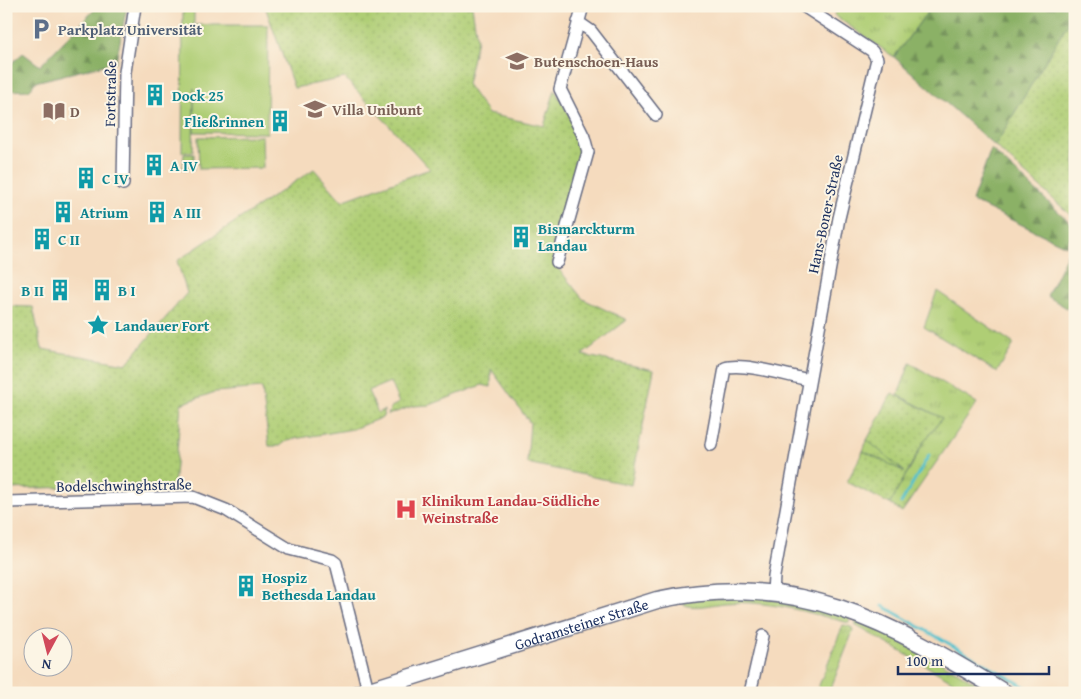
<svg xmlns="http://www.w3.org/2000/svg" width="1081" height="699" viewBox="0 0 1081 699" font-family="'Gentium Book Plus',serif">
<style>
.grass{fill:url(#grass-tufts);stroke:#657e6a}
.forest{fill:url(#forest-firs);stroke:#537062}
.park{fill:url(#park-dots);stroke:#657e6a}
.pitch{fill:#afce75;stroke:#657e6a}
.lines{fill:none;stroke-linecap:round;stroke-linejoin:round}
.stream{stroke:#54c1cd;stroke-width:3}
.street-casing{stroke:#676b80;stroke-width:14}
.secondary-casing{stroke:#676b80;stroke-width:19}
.street{stroke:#fff;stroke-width:11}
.secondary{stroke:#fff;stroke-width:16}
.labels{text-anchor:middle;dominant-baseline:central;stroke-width:4;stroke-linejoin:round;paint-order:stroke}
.service-label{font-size:15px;font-weight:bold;fill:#4e5e75;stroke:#fcf5e5;text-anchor:start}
.education-label{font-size:15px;font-weight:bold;fill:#785e54;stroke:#fcf5e5;text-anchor:start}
.street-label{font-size:15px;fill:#1b2f5e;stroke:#fcf5e5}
.culture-label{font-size:15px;font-weight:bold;fill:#0d838f;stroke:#fcf5e5;text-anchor:start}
.health-label{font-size:15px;font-weight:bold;fill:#be3a42;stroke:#fcf5e5;text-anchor:start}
</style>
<defs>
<pattern id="grass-tufts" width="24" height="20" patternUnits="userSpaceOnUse" patternTransform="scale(1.25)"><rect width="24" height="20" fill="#afce75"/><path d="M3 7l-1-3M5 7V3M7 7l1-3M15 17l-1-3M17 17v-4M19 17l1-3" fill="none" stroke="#96b168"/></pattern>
<pattern id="forest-firs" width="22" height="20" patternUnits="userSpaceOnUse" patternTransform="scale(1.25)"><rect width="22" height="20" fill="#8bb166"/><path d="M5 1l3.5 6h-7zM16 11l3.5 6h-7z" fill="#719057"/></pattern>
<pattern id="park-dots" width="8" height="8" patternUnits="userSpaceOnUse" patternTransform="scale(1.25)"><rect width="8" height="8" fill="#afce75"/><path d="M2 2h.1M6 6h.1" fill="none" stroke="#96b168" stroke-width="1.8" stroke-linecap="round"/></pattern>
</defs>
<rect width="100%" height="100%" fill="#fcf5e5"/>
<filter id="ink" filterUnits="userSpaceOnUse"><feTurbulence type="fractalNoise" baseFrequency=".02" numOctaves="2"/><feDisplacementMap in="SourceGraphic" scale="10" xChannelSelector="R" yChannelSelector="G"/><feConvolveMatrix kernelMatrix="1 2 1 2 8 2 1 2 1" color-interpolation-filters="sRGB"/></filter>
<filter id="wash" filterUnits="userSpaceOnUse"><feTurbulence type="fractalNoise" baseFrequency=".0096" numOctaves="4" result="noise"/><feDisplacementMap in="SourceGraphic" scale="20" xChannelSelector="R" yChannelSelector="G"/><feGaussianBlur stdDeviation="1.12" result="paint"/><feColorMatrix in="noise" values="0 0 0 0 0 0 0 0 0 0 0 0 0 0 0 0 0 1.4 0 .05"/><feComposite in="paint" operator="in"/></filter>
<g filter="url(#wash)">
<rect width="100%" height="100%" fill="#f5dbbe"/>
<path class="grass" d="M839,6H932L894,57L834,15Z
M937,291L1014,344L997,372L924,327Z
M910,363L977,403L902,512L890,504L907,473L863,451L867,440L908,473L923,443L942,418L898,395Z
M755,596L850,616L849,623C808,612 767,600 724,603C712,604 693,610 683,604L689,599Z
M858,619L899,637L993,693H973L855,625Z
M843,625L851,627L853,631L829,693H816Z"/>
<path class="forest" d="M98,6H127L116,62L35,82L30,90L6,91V62L10,65L23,53L40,66Z
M932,6H1075V11L995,146L894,57Z
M991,149L1075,227L1066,246L972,201Z
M1075,238V313L1047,296Z"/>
<path class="park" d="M265,6H472L477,39L467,84L488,114L544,126L555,90L585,143L553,262L583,299L627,320L582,355L654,370L631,485L527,463L530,423L491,369V387L482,385L430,405L413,406L388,415L391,407L399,403L390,382L368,391L378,413L384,410L383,417L353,429L288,440L280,446H269L262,388L215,392L181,404L174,488L146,485L6,489V306L33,307L42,349L126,364L187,293L177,261L314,169L342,201L430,169L345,78L294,88Z
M1075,11V219L995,146Z
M892,393L942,418L923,443L890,504L847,482L863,451L905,472L867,440Z"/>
<path class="pitch" d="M183,10H194V25H268L267,133L194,132V88L193,152H182Z
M262,136L263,168L199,169L198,137Z
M184,154H194V169H183Z"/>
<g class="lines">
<path class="stream" d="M901,503L929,455
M883,606L1036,693"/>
</g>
</g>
<g filter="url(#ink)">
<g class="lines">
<g class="street-casing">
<path id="street" d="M578,22L591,31L656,115
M123,184L125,72L135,6
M557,262L588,152L584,137L560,89L583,6
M711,445L725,368C742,362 789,376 809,380
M6,502L193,497L226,510L289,549L332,560L336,563L368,690
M773,593L774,576L839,218L877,59L872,51L803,6
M750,693L763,636"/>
</g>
<g class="secondary-casing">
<g id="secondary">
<path id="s1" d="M360,693L657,600C799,570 889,622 1005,693"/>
</g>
</g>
<use href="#street" class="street"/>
<use href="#secondary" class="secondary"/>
</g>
</g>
<defs>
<g id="parking-bare" transform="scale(1.725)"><path d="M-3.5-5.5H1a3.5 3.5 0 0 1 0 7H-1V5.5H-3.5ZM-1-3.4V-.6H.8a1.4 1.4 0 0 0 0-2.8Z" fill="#5c6f8a" stroke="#fcf5e5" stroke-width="2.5" paint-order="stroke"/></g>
<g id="university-bare" transform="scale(1.725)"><path d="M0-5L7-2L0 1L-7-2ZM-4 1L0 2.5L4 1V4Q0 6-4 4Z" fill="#8d6e63" stroke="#fcf5e5" stroke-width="2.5" paint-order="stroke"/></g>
<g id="building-bare" transform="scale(1.725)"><path d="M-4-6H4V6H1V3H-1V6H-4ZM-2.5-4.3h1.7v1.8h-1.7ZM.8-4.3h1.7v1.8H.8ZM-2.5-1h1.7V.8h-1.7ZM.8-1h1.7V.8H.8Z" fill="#0f9aa8" stroke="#fcf5e5" stroke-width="2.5" paint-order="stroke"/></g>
<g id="school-bare" transform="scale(1.725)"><path d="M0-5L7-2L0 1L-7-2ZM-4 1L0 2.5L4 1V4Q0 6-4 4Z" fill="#8d6e63" stroke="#fcf5e5" stroke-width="2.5" paint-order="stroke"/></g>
<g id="library-bare" transform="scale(1.725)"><path d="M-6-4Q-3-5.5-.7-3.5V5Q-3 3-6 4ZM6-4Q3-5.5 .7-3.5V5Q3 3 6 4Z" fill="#8d6e63" stroke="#fcf5e5" stroke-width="2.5" paint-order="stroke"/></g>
<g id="sight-bare" transform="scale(1.725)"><path d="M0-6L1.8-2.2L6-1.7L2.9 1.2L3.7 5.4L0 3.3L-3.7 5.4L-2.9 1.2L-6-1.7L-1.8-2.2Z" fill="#0f9aa8" stroke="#fcf5e5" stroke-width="2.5" paint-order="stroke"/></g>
<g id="hospital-bare" transform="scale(1.725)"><path d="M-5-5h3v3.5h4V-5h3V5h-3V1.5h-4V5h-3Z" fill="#e0444e" stroke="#fcf5e5" stroke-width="2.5" paint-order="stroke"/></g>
</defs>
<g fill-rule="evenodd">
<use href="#parking-bare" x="41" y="29"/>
<use href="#university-bare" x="517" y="61"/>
<use href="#building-bare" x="155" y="95"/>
<use href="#school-bare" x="315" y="109"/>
<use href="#library-bare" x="54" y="111"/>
<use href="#building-bare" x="280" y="121"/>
<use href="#building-bare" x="154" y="165"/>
<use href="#building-bare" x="86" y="178"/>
<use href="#building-bare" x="63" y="212"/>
<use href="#building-bare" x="157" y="212"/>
<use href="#building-bare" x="521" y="237"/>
<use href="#building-bare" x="42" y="239"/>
<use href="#building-bare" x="60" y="290"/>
<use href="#building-bare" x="102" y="290"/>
<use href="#sight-bare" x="98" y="325"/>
<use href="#hospital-bare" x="406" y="509"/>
<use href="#building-bare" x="246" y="586"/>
</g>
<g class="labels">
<g class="service-label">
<text x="58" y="29">Parkplatz Universität</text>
</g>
<g class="education-label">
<text x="534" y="61">Butenschoen-Haus</text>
<text x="332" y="109">Villa Unibunt</text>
<text x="70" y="111">D</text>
</g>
<g class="street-label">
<text transform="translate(110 94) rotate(-89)">Fortstraße</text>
<text transform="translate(825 214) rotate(-78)">Hans-Boner-Straße</text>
<text transform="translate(124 485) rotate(-1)">Bodelschwinghstraße</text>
<text stroke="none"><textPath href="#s1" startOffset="232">Godramsteiner Straße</textPath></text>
</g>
<g class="culture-label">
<text x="172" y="95">Dock 25</text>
<text x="264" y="121" text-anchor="end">Fließrinnen</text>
<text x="170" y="165">A IV</text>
<text x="102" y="178">C IV</text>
<text x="80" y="212">Atrium</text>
<text x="173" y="212">A III</text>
<text x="538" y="228">Bismarckturm<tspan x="538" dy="17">Landau</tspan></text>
<text x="58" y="239">C II</text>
<text x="44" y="290" text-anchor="end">B II</text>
<text x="118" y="290">B I</text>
<text x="115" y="325">Landauer Fort</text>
<text x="262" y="577">Hospiz<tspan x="262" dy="17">Bethesda Landau</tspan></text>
</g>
<g class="health-label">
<text x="422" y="500">Klinikum Landau-Südliche<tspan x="422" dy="17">Weinstraße</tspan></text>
</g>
</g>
<rect width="1081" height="699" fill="none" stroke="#fcf5e5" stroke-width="25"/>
<g transform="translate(48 652) rotate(187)"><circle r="24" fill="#fcf5e5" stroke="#a2a6af"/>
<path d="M0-4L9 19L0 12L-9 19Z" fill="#d1495b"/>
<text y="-8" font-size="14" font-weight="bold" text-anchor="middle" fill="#1b2f5e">N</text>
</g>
<path d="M898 666v8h151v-8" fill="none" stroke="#1b2f5e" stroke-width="2.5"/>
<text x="906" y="666" font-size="15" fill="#1b2f5e" stroke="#fcf5e5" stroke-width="4" paint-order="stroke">100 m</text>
</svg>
